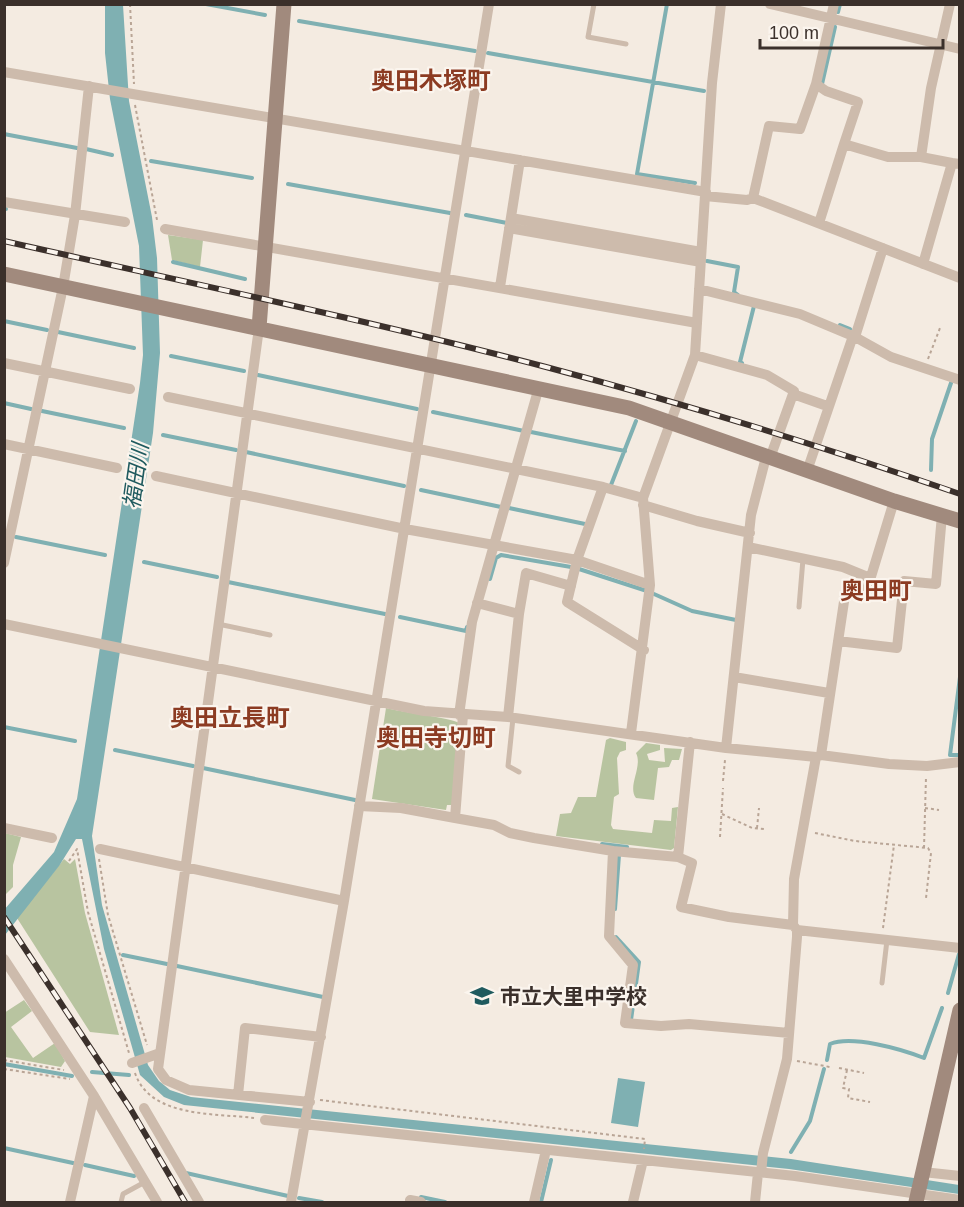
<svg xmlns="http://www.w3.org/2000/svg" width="964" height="1207" viewBox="0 0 964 1207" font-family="Arial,'Noto Sans JP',sans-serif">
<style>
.green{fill:#b8c4a0}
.water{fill:#7fb0b2}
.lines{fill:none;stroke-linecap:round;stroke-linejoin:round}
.stream{stroke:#7fb0b2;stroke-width:4}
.path{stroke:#b9a596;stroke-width:2;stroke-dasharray:3 3;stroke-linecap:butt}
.lane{stroke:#cdbbac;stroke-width:5}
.street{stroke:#cdbbac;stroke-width:10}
.secondary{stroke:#a18a7d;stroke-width:15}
.rail-casing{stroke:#3b302b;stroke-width:6}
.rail{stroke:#fbf5ee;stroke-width:4;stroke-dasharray:11;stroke-linecap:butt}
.labels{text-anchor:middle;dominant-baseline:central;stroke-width:4.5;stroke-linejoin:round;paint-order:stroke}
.poi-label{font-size:21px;font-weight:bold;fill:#3b302b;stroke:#fbf5ee;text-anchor:start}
.water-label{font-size:22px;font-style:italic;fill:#1f5a5e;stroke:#fbf5ee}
.quarter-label{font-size:24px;font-weight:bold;fill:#8c3b22;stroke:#fbf5ee}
</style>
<rect width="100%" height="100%" fill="#f4ebe1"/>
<path class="green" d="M168,235L203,240L200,267L172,260Z
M386,708C400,712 451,718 459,723L452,805H447L446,810L372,799Z
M610,738L626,742V750L620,752L617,758L619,794L614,797L611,825L613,829L652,833L654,820L671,821L672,808L678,807L674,848L671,850L556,836L560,814L571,813L578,797H596L606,740Z
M646,743L660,745V750L647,754L649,760L665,762L664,748L682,749L679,760H672L669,767L658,768L654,800L636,798C627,786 643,767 636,753Z
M5,833L21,837L13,865V887L5,895Z
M64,859L70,864L75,859L85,913L119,1035L90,1032L17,918Z
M24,1000L32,1011L11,1027L33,1058L55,1043L65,1061L61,1067L5,1057L4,1013Z"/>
<path class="water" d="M105,5H123L129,101L152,217L157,258L160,353L153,433L92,836L102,905L148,1065L159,1081L170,1090L191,1097L791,1159L959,1185V1194L789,1169L184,1105L164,1097L140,1075L104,949L82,839H76L59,866L5,935L4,910L54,852L77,799L140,383L143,355L139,246L110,99L105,53Z
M618,1078L645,1082L638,1127L611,1123Z"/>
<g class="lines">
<path class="stream" d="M206,4L265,15
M667,4L637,174L695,183
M838,12L840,4
M299,21L475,51
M488,53L704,91
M822,84L835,27
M4,134L77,148
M86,149L112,155
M151,161L252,178
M288,184L450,213
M4,209H6
M466,215L507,223
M707,261L738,267L734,292L738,295
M173,262L245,279
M4,321L47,330
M840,325L850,329
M58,332L134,348
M171,356L244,371
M742,363L740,362L754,306
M258,375L417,409
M4,403L31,409
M42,411L124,428
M433,412L524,431
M531,432L625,451
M163,435L236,450
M246,452L404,486
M931,470L932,439L951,383
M611,485L636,421
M421,490L501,507
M509,508L585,524
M16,537L105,555
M144,562L217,577
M579,569L647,591
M490,579L496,558L501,555L571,567
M228,582L385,614
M654,594L692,611L736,620
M400,617L466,631L467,627
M960,677L950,755H960
M4,727L75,741
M115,750L193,766
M203,768L355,800
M602,844L627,847
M615,909L619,855
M616,937L639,962L631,1020
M123,955L167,964
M177,966L323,997
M948,993L959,954
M827,1060L830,1044C852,1035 901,1049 924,1058L942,1008
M4,1064L72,1076
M92,1072L129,1075
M4,1148L73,1163
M791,1152L810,1121L824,1069
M85,1165L134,1176
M186,1173L288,1196
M421,1197L445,1202
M299,1198L322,1202
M541,1202L551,1160"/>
<path class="path" d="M130,4L134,84
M135,105L157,220
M928,359L940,328
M723,781L725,760
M925,808L939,810
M722,814L752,828L764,829
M757,828L759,808
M815,833L855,841L928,848L931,853L926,898
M720,837L723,788
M924,848L926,777
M99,859L108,915L147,1045
M69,861L77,849L88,912L129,1053
M883,928L894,845
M4,1060L64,1070
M797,1061L830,1067
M839,1068L864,1073
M4,1069L70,1079
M847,1070L843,1088L849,1089L848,1098L870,1102
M135,1073C150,1118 215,1113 254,1118
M320,1100L645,1139L644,1149"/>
<path class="lane" d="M594,4L588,37L626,44
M799,607L803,559
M218,624L270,635
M513,718L508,766L519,772
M882,983L887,940
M121,1202L123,1194L145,1182"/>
<path class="street" d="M770,4L960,49
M834,4L816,84L826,91L858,102L844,144
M950,4L931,88L921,157L952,163
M4,72L706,192
M705,196L747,200L753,198L960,278
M753,198L769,126L800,129L816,84
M4,202L125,222
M511,218L701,252
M819,223L844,144L888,157H921
M509,228L701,262
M165,229L697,323
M923,264L952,163L960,164
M500,287L520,160
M699,289L800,314L855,337L891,357L960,380
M259,328L158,1069L166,1080L189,1090L310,1102
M855,337L883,248
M695,355L767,375L794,391L793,394L827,406
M4,363L130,389
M168,397L603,487L643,498L650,585
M4,444L117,468
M770,458L793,394
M807,471L853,336
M156,476L405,529L577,560L650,585L631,733
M603,487L577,560L567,602L644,650
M643,498L695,355L712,83L721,4
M643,505L697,521L750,533
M748,547L843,567L870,578
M4,563L63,287L75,215L89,86
M477,603L519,614L526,573L571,586
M4,624L424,711L508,717L726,748L816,757L821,755L889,764L927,766L960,762
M838,641L897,648L904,581L936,584L942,515
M734,677L829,693
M459,715L472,622L539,387
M463,715L455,818L494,825L510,833L534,838L613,851L609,936L633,965L625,1023L661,1026L689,1024L789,1033
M508,717L519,614
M726,748L751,515L766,457
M821,755L845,595L866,593L894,501
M359,806L401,808L455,818
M4,828L52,838
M100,849L344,901
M613,851L678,857L692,863L681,907L729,917L793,925
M678,857L690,742
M797,930L960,948
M4,959L94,1096L157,1202
M132,1063L160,1053
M238,1095L245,1028L321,1037
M144,1108L199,1202
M265,1120L795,1176L960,1200
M923,1172L960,1176
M761,1173L763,1153L787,1059L797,937V930L793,925L794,879L816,757
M410,1200L421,1202
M70,1202L94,1096
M291,1202L344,901L489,4
M534,1202L546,1150
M633,1202L643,1160
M755,1202L758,1173"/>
<path class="secondary" d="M4,274L629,408L894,501L960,521
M259,328L284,4
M916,1202L960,1010"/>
<g class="rail-casing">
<path id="rail" d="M4,241C185,282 367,320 546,367C686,404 824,447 960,494
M4,917L130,1108L185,1202"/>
</g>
<use href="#rail" class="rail"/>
</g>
<defs>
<g id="school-bare" transform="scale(1.8)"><path d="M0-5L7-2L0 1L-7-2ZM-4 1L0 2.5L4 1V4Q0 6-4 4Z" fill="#1f5a5e" stroke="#fbf5ee" stroke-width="2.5" paint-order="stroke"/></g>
</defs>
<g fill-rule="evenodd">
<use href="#school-bare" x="482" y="996"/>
</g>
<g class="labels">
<g class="poi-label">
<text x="500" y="996">市立大里中学校</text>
</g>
<g class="water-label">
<text transform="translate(136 476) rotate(-82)">福田川</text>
</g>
<g class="quarter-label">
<text x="431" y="80">奥田木塚町</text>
<text x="876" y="590">奥田町</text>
<text x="230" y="717">奥田立長町</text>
<text x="436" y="737">奥田寺切町</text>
</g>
</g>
<rect width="964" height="1207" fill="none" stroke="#3b302b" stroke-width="12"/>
<path d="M760 39v9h183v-9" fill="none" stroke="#3b302b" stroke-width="3"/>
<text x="769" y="39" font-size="18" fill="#3b302b" stroke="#fbf5ee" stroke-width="4.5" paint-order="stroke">100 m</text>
</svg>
